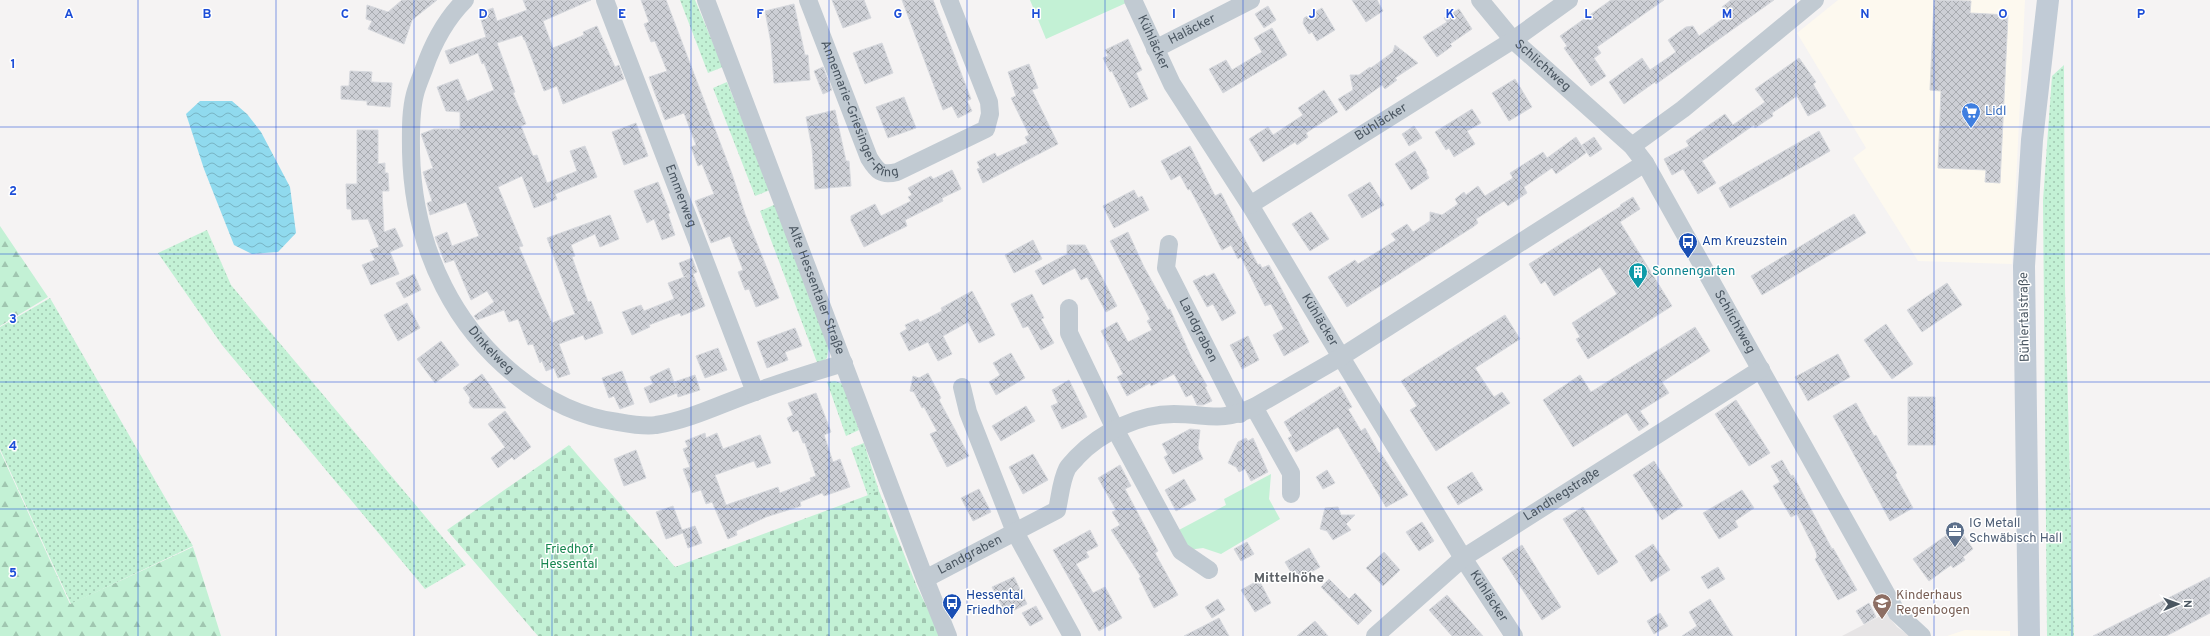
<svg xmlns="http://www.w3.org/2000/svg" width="2210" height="636" viewBox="0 0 2210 636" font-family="Overpass,sans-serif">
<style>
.commercial{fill:#fdf9ef}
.education{fill:#e6e4e5}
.grass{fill:url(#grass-dots)}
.forest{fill:url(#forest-firs)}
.cemetery{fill:url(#cemetery-stones)}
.green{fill:#c3f1d5}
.water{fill:url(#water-waves)}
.building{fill:url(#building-cross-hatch);stroke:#d7d9de}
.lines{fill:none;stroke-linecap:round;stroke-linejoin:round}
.minor{stroke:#c1cad2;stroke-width:18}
.secondary{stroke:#c1cbd6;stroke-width:22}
.grid{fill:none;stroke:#1d4ed8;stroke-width:1;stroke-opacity:0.55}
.labels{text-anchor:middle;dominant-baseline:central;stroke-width:3;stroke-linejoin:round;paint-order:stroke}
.street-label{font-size:13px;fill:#4a5661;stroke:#fff}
.shop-label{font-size:13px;fill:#366cbe;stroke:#fff;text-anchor:start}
.transit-label{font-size:13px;fill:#164399;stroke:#fff;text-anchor:start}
.culture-label{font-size:13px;fill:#0d838f;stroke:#fff;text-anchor:start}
.service-label{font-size:13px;fill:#4e5e75;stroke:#fff;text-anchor:start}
.park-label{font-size:13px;fill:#17864f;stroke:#fff}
.education-label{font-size:13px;fill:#785e54;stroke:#fff;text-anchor:start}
.neighbourhood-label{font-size:14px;font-weight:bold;fill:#5f6368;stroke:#fff}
.grid-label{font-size:13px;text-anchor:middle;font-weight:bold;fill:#1d4ed8;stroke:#fff;stroke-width:3;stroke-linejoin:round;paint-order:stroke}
</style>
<defs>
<pattern id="grass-dots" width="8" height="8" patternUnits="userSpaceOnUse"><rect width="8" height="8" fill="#c3f1d5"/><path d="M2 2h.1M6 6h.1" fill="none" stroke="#a0c6b0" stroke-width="1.8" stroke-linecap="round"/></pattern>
<pattern id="forest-firs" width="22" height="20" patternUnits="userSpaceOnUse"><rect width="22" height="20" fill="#c3f1d5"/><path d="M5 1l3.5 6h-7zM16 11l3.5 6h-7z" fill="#a0c6b0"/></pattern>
<pattern id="cemetery-stones" width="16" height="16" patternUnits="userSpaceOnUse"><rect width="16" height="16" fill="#c3f1d5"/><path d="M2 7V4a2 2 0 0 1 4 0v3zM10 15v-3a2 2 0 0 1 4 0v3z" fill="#a0c6b0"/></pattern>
<pattern id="water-waves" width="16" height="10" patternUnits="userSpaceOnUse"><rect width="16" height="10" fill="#90daee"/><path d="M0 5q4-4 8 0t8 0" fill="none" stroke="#78b4c4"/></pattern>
<pattern id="building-cross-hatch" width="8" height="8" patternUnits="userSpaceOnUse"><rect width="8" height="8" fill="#cdcfd5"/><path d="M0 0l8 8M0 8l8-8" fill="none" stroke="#a8abb0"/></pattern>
</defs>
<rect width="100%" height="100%" fill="#f5f3f3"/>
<path class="commercial" d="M1838,0H2025L2012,264L1918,261L1853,158L1866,148L1797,33Z
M1965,630L2010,631V636H1947Z"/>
<path class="education" d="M1886,613L1897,627L1910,636H1842Z"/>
<path class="grass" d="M680,0H695L723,67L708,73Z
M2064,65L2065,288L2074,636H2047L2043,200L2052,76Z
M727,82L770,190L755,196L713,88Z
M776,204L829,346L827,358L818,365L760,211Z
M207,230L231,285L466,565L425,589L222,345L158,253Z
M50,298L193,546L71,604L0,449V327Z
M835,381L843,384L859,430L846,436L827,382Z
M864,443L879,491L868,496L851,448Z"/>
<path class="forest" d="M0,226L48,297L0,326Z
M0,451L70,604L193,547L221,636H0Z"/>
<path class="cemetery" d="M569,445L675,567L879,491L917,587L941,636H538L447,530Z"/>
<path class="green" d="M1030,0H1124L1126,3L1046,39Z
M1271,474L1269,499L1280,519L1221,554L1203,548L1188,550L1177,531L1226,505L1224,499Z"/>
<path class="water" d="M200,101H232L247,114L261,132L290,187L296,233L278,252L252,254L234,245L204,169L186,114Z"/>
<path class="building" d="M402,0H437L412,20L404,44L368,29L372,21L366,19L367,5L388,12Z
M523,0H591L543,21L553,48L584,35L583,32L597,26L615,67L619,65L624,79L563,104L557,86L544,91L525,40H524L522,35L497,43L515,92L513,93L526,124L521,126L533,156L537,155L547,183L577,171L570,151L585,146L597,177L555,194L557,199L534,208L522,176L498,187L523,246L519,247L552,323L575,314L547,238L610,215L619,239L600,247L595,234L571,245L575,256L572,257L588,302L591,301L603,333L585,340L583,335L559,344L570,374L558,378L554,368L546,371L542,361L540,363L533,344L528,345L518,319L509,322L504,310L477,320L474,316L494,302L487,291L471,300L454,260L445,263L435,237L447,232L452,246L479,236L466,202L430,215L427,203L432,201L423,172L433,168L421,134L434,129H460V112L446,111L437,87L458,79L467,101L494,90L484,63L482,64L478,53L450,64L445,51L486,37L479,13L493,8L497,21L527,10Z
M641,0H666L732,174L745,214L779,298L756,307L749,289L745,290L738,272L743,270L730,236L711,243L695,201L714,194L702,164L698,166L691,147L696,145L684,113L665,120L654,91L649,77L667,71L655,41L651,42L644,24L649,22Z
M832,0H864L871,18L843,28Z
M902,0H933L971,99L967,101L972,111L958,118L952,106L943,110Z
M1352,0H1377L1383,11L1366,22Z
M1611,0H1664L1597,47L1601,53L1594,58L1606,76L1591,86L1564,48L1567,46L1560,36Z
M1731,0H1774L1656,84L1655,82L1624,104L1609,82L1642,58L1650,70L1676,52L1668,40L1686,27L1693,26L1699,36L1728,15L1722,7Z
M1934,0L1971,1L1970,13L2008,15L2000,183L1985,182L1986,170L1938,168L1941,91L1930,90Z
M794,4L805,55H808L810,80L774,83L771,43L765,11Z
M1268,6L1276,20L1264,28L1255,14Z
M1322,8L1335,30L1317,41L1312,32L1309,34L1303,23L1304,18Z
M1459,9L1472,29L1450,44L1452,46L1437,57L1423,37L1447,22L1444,18Z
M1272,28L1287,55L1223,93L1209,69L1226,60L1232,70L1262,52L1254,38Z
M1128,39L1142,70L1136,73L1148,99L1130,108L1112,71L1110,72L1103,58L1108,56L1105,50Z
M882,43L893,73L865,84L853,53Z
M1395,45L1418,63L1395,78L1397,80L1385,89L1382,85L1346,111L1338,99L1353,90L1350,75H1359L1370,67L1371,68L1393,52Z
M1799,58L1816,82L1813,84L1826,106L1808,116L1797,96L1772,113L1773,116L1755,128L1754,125L1702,161L1716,183L1698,194L1683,169L1672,175L1664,159L1689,146L1686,141L1725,114L1733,125L1765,102L1755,89Z
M1029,64L1038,88L1032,90L1058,144L983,183L977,169L980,168L977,162L995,153L997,157L1028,143L1025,137L1029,135L1011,98L1016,96L1008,72Z
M823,67L832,90L823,94L814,71Z
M350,71L372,72L371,82L392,83L390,107L367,105V101L341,99V86H349Z
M1515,79L1532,107L1509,121L1492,93Z
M1324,90L1338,112L1306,133L1308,137L1297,145L1295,142L1263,162L1249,139L1268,127L1273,135L1303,115L1298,108Z
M904,97L916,128L888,138L876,107Z
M1472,109L1481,123L1467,131L1475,144L1454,157L1449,148L1446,150L1435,132Z
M835,110L846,161H849L851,186L815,189L812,148L806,117Z
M636,123L648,156L624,165L612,132Z
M1414,126L1422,138L1409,146L1402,134Z
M357,130H378V164L385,163V173H388L389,191H382L384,232L395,228L403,246L390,252L399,274L371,285L362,265L375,260L370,250L379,247L368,219L352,220L351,209H347L346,184H357Z
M1819,131L1830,151L1730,208L1719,188Z
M1576,137L1586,153L1556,174L1552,168L1524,187L1527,193L1508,206L1504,201L1476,219L1478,223L1473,227L1347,307L1328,277L1355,260L1358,264L1396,240L1391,234L1407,224L1413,232L1430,221V212L1442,215L1458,204L1455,199L1464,192L1466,195L1478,186L1485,196L1513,178L1510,173L1543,152L1547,158Z
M1594,137L1602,149L1590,157L1582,145Z
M1190,146L1215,196L1221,193L1258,265L1260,264L1262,268L1269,265L1309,342L1284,356L1273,335L1284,329L1271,304L1265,306L1241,257L1238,259L1231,245L1222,250L1190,189L1188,190L1180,175L1171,180L1161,161Z
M1415,151L1427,171L1426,172L1429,178L1411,190L1395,164Z
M952,170L961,189L942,198L943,201L905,220L907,226L864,247L851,221V216L875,204L881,216L911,201L908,197L912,195L908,188L931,176L933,179Z
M658,182L670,213L668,214L675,235L662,240L654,219L647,223L634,191Z
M1370,182L1384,205L1362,218L1348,195Z
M1134,190L1138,198L1142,196L1149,210L1114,228L1103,206Z
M1633,197L1640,209L1620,222L1672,306L1588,359L1576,339L1580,337L1572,323L1617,294L1600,267L1554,296L1545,281L1541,284L1529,264L1621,206L1620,205Z
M1311,212L1329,239L1310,251L1292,224Z
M1854,214L1866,233L1762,295L1751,276Z
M1128,232L1144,267L1168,310L1170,309L1192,359L1207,386L1205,387L1212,401L1203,405H1197L1192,394L1186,397L1174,374L1151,386L1150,383L1127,396L1117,377L1123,374L1101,331L1117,322L1128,342L1152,330L1147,321L1150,319L1110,241Z
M1033,240L1042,259L1014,273L1005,255Z
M1067,245H1085L1117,306L1106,312L1087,277L1081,280L1075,268L1043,285L1035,271L1067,254Z
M692,258L697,272L693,274L705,306L681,316L680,313L649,325L650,327L632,335L622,312L641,305L644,311L674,299L668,283L687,276L684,277L679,263Z
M1214,273L1236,313L1222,321L1213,304L1207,307L1193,281L1205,275L1206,277Z
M414,274L421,290L404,298L396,283Z
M1947,283L1962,305L1922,332L1907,310Z
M972,291L995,335L979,343L968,322L943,336L952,354L938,361L928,342L909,351L900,333L907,329L905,325L918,319L920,322L942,311L941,308Z
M1032,294L1044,318L1041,319L1054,343L1041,350L1028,326L1023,328L1011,304Z
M407,303L420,328L398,341L384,315Z
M1505,315L1520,339L1475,368L1494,397L1502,392L1510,403L1436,451L1410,410L1417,406L1401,381Z
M1886,324L1913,364L1892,379L1864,340Z
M1695,327L1710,351L1662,382L1669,393L1640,411L1649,424L1639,431L1627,413L1573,447L1543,400L1580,375L1591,392Z
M795,328L802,346L785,352L788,360L767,368L757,342Z
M1248,336L1259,360L1242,369L1230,345Z
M441,341L459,365L435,383L417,359Z
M718,348L727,370L705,378L696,356Z
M1011,353L1025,378L996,395L989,382L1000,375L993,363Z
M1838,354L1850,377L1808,401L1795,377Z
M669,368L676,388L674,382L695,375L700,390L678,397L677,393L650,403L644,388L653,384L650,377Z
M622,371L634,404L620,409L614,396L609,398L602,378Z
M928,373L941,398L939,400L969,456L947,467L930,434L937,431L924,407L922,408L914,392L910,391L913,376L919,378Z
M482,374L506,408H473L469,403L470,398L463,388Z
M1069,380L1087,417L1062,429L1051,406L1058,403L1052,390Z
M1340,386L1352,407L1348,409L1361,431L1365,428L1379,453L1380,452L1408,495L1386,507L1338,427L1296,452L1288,438L1292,436L1284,422Z
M816,393L831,432L824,435L833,462L840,459L850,487L824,496L822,493L800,502L801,506L766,517L736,531L737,535L728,539L712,502L706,504L701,490L692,493L683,469L690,467L683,449L688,447L685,441L705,433L706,438L717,433L723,449L760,435L771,463L757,468L754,461L715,475L726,505L778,487L780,493L811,481L810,478L816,476L805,443H803L798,430L793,432L787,418L793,415L788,403Z
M1908,397H1935V445H1908Z
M1736,400L1770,453L1749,466L1715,414Z
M1856,403L1874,436L1876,435L1889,459L1897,473L1895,475L1913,508L1890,521L1833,416Z
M1026,406L1035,421L1001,441L992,426Z
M505,411L531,447L514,460L512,457L498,468L491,458L505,447L488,424Z
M1190,429L1200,430L1198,448L1203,459L1173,474L1164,457L1168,455L1162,444Z
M1246,438L1248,441L1253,438L1268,472L1251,481L1245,469L1239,472L1236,467L1228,463L1238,442Z
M636,450L646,478L624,486L614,459Z
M1033,454L1048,480L1023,494L1009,467Z
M1782,460L1791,476L1793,475L1832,549L1833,548L1857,590L1838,600L1815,559L1817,557L1816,552L1797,514L1791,517L1773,486L1780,482L1771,466Z
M1654,461L1683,506L1662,520L1633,475Z
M1120,465L1131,486L1125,489L1158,551L1155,553L1178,595L1154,608L1139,578L1141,577L1111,530L1120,525L1112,512L1116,510L1098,478Z
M1327,470L1335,483L1323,489L1316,477Z
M1472,472L1483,490L1458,505L1447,487Z
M1184,479L1196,500L1176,511L1165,490Z
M979,489L991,512L973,521L961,498Z
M1742,490L1754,508L1735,521L1738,527L1719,539L1703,513Z
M673,506L682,530L695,526L702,543L688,548L683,533L666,539L656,512Z
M1338,507L1341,515H1355L1346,524L1351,530L1333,540L1327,531L1320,529L1325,508Z
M1583,507L1618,562L1598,575L1563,519Z
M1422,522L1434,541L1419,551L1406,532Z
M1958,527L1973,549L1963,557L1965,560L1953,568L1951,565L1929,581L1913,559Z
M1090,530L1098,546L1086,552L1089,557L1076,564L1093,593L1105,587L1122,618L1099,631L1053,550Z
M1247,542L1254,554L1241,561L1234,549Z
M1653,544L1670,570L1651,582L1635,556Z
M1522,545L1561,607L1542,620L1502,558Z
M1309,548L1320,567L1296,581L1285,562Z
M1384,552L1400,570L1383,586L1366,568Z
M1718,567L1725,579L1708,589L1701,577Z
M1014,577L1027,604L1006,614L992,587Z
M2210,577V613L2174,632L2166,636H2093Z
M1329,579L1349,599L1355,593L1372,611L1358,625L1321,587Z
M1259,580L1271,603L1255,612L1241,590Z
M1447,595L1483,636H1452L1429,610Z
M1218,599L1225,610L1212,618L1205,607Z
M1710,599L1733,636H1682L1697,626L1689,612Z
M1869,603L1876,617L1864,624L1856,611Z
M1036,606L1043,619L1030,626L1022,613Z
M1660,613L1668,626L1654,634L1647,621Z
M1219,618L1229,636H1184Z
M1315,621L1328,636H1297Z"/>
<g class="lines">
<g class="minor">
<path id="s1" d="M465,0C446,19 433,43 424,69C421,77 417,86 415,94C410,113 411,133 411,152C412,198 423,246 444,287C477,352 543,412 618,422C629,424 645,427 656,425C690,420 723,403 755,392C784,381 814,372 844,363"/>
<path id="s2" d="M605,0L755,392"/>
<path id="s3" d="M706,0L925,579L948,636"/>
<path id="s4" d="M808,0L869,158C877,171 881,176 897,172L986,129L990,114L989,102L949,0"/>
<path id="s5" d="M1133,0L1172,84L1250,205L1341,357L1463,558L1514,636"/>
<path id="s6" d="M1480,0L1513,40L1632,146L1645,163L1897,613L1922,636"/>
<path id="s7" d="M1155,49L1251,0"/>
<path d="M1632,146L1683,109L1815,0"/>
<path id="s8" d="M1250,205L1513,40L1569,0"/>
<path id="s9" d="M1169,244L1166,268L1240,414"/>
<path d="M1069,308V333L1115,429L1181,551L1209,570"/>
<path d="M962,387L968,412L1015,532L1072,636"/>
<path d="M1254,407L1291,473V494"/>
<path id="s10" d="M925,579L1057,510C1060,497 1061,481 1067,469C1069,465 1074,461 1077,457C1101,432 1139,414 1174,414C1209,414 1220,423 1254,407L1341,357L1645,163"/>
<path id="s11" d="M1375,636L1463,558L1761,369"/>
</g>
<path class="secondary" d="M2029,636L2024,266L2032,140L2048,0"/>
</g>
<path class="grid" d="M138,0V636M276,0V636M414,0V636M552,0V636M691,0V636M829,0V636M967,0V636M1105,0V636M1243,0V636M1381,0V636M1519,0V636M1658,0V636M1796,0V636M1934,0V636M2072,0V636M0,127H2210M0,254H2210M0,382H2210M0,509H2210"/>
<defs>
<g id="supermarket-pin" transform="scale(1)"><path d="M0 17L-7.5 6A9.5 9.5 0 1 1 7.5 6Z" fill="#3f7fe0" stroke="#fff"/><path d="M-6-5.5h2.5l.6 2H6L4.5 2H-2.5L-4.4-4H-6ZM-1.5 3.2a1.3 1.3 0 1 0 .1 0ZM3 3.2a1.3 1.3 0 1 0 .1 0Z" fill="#fff"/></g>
<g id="bus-pin" transform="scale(1)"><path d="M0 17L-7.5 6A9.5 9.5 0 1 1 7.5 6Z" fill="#1a4fb4" stroke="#fff"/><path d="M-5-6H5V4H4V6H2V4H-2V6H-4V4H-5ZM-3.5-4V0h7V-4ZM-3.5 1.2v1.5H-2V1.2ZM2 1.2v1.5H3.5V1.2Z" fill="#fff"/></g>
<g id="building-pin" transform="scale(1)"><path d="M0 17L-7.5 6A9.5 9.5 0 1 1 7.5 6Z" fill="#0f9aa8" stroke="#fff"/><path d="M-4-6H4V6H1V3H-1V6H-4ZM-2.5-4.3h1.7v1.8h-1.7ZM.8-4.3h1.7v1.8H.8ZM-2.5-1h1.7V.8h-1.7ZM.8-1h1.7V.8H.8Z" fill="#fff"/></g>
<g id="office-pin" transform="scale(1)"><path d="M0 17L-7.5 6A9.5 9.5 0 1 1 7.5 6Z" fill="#5c6f8a" stroke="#fff"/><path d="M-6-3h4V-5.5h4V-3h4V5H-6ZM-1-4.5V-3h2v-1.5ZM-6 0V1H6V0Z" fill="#fff"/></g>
<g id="school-pin" transform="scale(1)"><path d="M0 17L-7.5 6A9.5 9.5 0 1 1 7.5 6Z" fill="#8d6e63" stroke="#fff"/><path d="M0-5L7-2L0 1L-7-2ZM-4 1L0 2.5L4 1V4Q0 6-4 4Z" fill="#fff"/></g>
</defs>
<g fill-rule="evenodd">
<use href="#supermarket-pin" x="1971" y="112"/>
<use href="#bus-pin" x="1688" y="242"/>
<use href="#building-pin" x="1638" y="272"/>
<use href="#office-pin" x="1955" y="531"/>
<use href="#bus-pin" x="952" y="603"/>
<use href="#school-pin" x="1882" y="603"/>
</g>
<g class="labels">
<g class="street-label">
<text stroke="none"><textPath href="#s7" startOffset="42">Haläcker</textPath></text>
<text stroke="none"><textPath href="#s5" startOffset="47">Kühläcker</textPath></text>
<text stroke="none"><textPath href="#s6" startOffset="91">Schlichtweg</textPath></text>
<text stroke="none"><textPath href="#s4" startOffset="125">Annemarie-Griesinger-Ring</textPath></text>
<text stroke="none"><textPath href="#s8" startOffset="155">Bühläcker</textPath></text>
<text stroke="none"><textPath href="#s2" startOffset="210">Emmerweg</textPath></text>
<text stroke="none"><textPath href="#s3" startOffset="310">Alte Hessentaler Straße</textPath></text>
<text transform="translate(2025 317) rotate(-91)">Bühlertalstraße</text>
<text stroke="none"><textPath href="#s5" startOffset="371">Kühläcker</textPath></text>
<text stroke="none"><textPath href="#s6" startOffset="415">Schlichtweg</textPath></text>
<text stroke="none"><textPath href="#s9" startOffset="94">Landgraben</textPath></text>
<text stroke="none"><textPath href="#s1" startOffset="385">Dinkelweg</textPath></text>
<text stroke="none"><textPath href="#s11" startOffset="235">Landhegstraße</textPath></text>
<text stroke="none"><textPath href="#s10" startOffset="51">Landgraben</textPath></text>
<text stroke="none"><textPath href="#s5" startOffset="695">Kühläcker</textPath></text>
</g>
<g class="shop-label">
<text x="1985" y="112">Lidl</text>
</g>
<g class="transit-label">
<text x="1702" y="242">Am Kreuzstein</text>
<text x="966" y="596">Hessental<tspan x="966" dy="15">Friedhof</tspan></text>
</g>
<g class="culture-label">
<text x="1652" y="272">Sonnengarten</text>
</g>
<g class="service-label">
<text x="1969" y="524">IG Metall<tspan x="1969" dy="15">Schwäbisch Hall</tspan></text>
</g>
<g class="park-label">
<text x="569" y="550">Friedhof<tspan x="569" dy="15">Hessental</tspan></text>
</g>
<g class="education-label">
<text x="1896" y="596">Kinderhaus<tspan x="1896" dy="15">Regenbogen</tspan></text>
</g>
<g class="neighbourhood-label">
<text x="1289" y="578">Mittelhöhe</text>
</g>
</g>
<g class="grid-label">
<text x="69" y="18">A</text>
<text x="207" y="18">B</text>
<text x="345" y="18">C</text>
<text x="483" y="18">D</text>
<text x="622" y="18">E</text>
<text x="760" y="18">F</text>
<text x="898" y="18">G</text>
<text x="1036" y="18">H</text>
<text x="1174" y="18">I</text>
<text x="1312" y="18">J</text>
<text x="1450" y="18">K</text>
<text x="1588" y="18">L</text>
<text x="1727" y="18">M</text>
<text x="1865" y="18">N</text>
<text x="2003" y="18">O</text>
<text x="2141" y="18">P</text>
<text x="13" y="68">1</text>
<text x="13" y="195">2</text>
<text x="13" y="323">3</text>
<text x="13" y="450">4</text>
<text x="13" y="577">5</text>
</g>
<g transform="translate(2178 604) rotate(89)" stroke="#ffffff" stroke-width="3" paint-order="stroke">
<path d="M0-3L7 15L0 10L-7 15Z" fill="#4a5661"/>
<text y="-6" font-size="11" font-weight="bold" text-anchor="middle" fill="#4a5661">N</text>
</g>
</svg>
